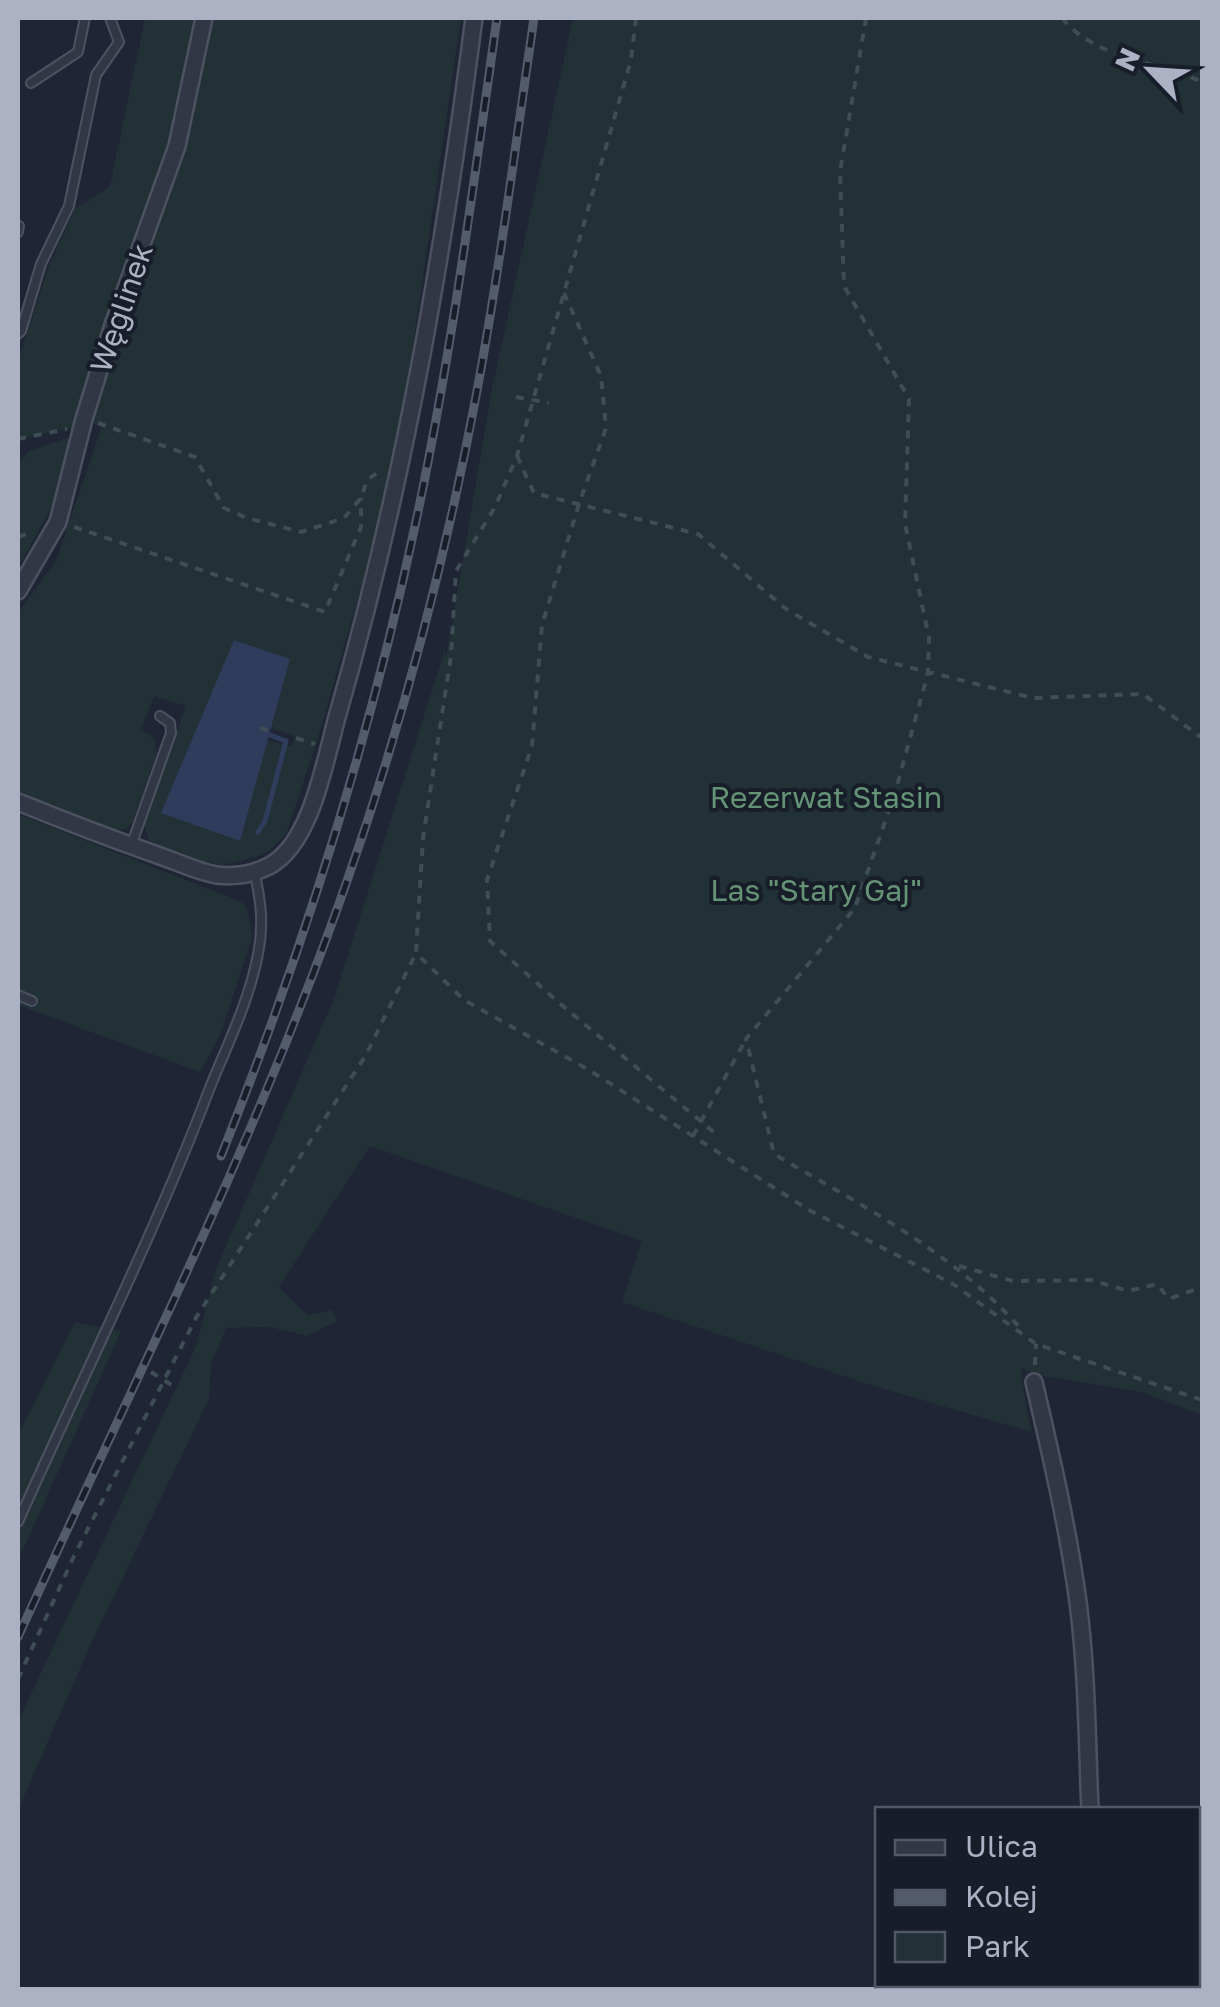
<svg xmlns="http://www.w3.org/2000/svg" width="1220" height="2007" viewBox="0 0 1220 2007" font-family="'Golos Text',sans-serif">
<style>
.green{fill:#213136;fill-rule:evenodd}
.water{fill:#303c5b}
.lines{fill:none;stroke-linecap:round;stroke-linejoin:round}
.stream{stroke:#303c5b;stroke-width:5}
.service-casing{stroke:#4d5261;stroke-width:12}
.minor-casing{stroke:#4d5261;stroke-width:20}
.path{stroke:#3e4e54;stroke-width:4;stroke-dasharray:8 8;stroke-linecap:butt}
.service{stroke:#323746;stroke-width:8}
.minor{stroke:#323746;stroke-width:15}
.rail-casing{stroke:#545b6d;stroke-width:9}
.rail{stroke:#181d2a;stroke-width:5;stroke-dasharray:15;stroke-linecap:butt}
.labels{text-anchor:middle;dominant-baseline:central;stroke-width:8;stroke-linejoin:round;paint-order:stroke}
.street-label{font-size:30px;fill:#acb1c3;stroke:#181d2a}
.park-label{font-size:30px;fill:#649375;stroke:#181d2a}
</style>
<rect width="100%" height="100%" fill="#1f2535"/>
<path class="green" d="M145,18H461L402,420L377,532L318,738L286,834L270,850L255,857L223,865L201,861L149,841L144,825L186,706L154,696L141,729L153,737L157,753L133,821C128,827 127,830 119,830C98,831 40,801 18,791V612L56,561L102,426L84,419L82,426L18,439V360L49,266L75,209L110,186ZM234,640L290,659L271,729L295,736L292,747L268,740Z
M573,18H1202V1415L1142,1392L1043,1376L1020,1368L1031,1432L871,1385L622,1302L642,1241L370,1146L279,1287L308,1315L332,1310L337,1321L307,1336L269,1327L226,1328L211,1364L209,1399L94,1637L18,1810V1721L196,1346L216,1269L335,996L445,649L446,658L492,389Z
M76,435L51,508L18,568V464L29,451Z
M18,814L240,901L247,908L252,938L220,1036L200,1072L18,1005Z
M75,1322L121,1331L18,1561V1435Z"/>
<path class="water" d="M234,640L290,659L240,841L161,813Z"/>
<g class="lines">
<path class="stream" d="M270,735L286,741
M258,832L265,821L286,741"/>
<g class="service-casing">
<path id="service" d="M31,83L78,52L85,18
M18,232L19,226
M18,334L21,331L41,264L69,206L96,75L119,42L110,18
M131,846L171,733L170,723L160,716
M18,995L32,1001
M18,1522C82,1378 153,1238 209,1090C227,1045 249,1002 258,954C264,925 261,900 254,871"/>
</g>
<g class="minor-casing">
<path id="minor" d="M18,591L58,522L84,419L113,325L177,146L204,18
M18,802C65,821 112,839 160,856C178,862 198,872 217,875C235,877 253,874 269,866C313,843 326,754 339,710C404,484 444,251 474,18
M1034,1382C1051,1455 1068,1528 1078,1602C1087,1671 1087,1740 1090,1810
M1110,1984V1990"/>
</g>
<path class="path" d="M636,18L631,60L517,456L495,507L456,571L451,656L423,838L416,953L464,1000L589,1070L809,1210L953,1284L1036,1344L1202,1400
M866,18L840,172L844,286L909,399L905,524L929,638L928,673L895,793L855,908L746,1039L774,1154C862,1206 952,1251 1020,1328
M1062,18C1095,59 1157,61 1202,82
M564,293L601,376L606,428L579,504L542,625L532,746L487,880L490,941L558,1002L716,1134
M516,397L549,403
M98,423L195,457L224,508L247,518L301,532L344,518L361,498L367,480L380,471
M18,439L67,429
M517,456L534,493L698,534L786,609L868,657L1033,698L1143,694L1202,738
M74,527L325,612L361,527V498
M18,537L32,532
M260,728L271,731
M296,738L315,744
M693,1136L746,1039
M959,1266L1013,1281L1091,1280L1128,1291L1157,1284L1169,1299L1202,1287
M1035,1365L1036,1344
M151,1372L178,1389
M18,1679L74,1556L197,1316L366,1055L416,953"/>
<use href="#service" class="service"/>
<use href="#minor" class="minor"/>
<g class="rail-casing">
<path id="rail" d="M221,1156C303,951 369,742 415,526C451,358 473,188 497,18
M18,1637C131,1387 257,1140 347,881C403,722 446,557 477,391C500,267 516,142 534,18"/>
</g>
<use href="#rail" class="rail"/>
</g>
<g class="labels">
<g class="street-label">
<text transform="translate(121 308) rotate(-71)">Węglinek</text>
</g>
<g class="park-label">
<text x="826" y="797">Rezerwat Stasin</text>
<text x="816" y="890">Las "Stary Gaj"</text>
</g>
</g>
<rect width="1220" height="2007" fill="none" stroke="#acb1c3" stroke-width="40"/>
<rect x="875" y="1807" width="325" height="180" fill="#181d2a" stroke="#535867" stroke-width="2.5"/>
<rect x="895" y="1840" width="50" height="15" fill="#323746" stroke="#535867" stroke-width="2.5"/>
<text x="965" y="1857" font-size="30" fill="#acb1c3">Ulica</text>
<rect x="895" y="1890" width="50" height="15" fill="#545b6d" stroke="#535867" stroke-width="2.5"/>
<text x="965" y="1907" font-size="30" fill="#acb1c3">Kolej</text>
<rect x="895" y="1932" width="50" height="30" fill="#213136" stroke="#535867" stroke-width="2.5"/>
<text x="965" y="1957" font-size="30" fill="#acb1c3">Park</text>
<g transform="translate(1150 70) rotate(295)" stroke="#181d2a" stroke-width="8" paint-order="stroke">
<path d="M0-8L18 38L0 25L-18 38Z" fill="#acb1c3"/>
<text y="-15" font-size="28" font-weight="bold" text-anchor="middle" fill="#acb1c3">N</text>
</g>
</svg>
